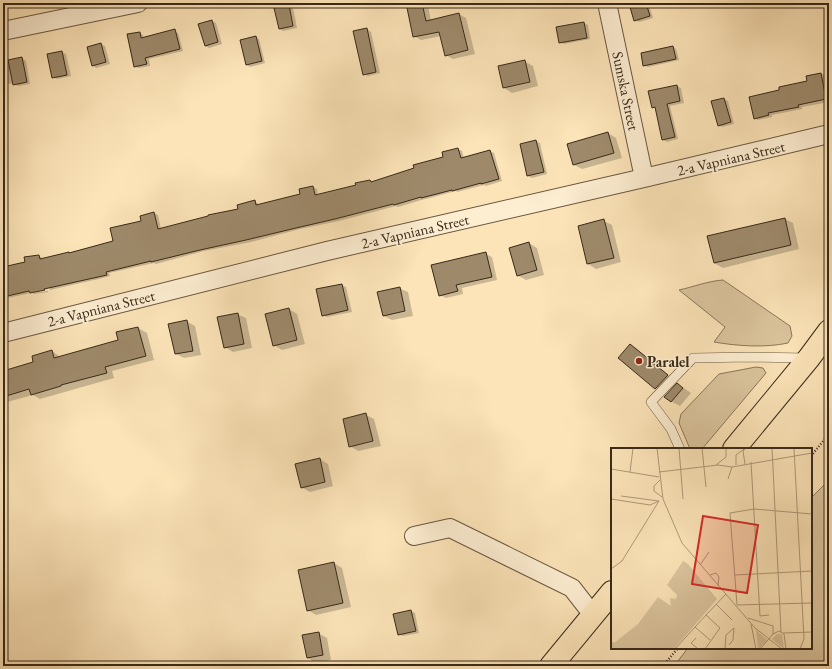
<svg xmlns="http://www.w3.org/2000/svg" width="832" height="669" viewBox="0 0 832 669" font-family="'EB Garamond',serif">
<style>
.green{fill:#dbc49d;stroke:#8a765a}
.shadow{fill:#0003}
.building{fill:#9e8a6b;stroke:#382918}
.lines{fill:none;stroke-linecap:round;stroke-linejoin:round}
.service-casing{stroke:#695840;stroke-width:10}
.minor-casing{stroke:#695840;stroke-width:20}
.primary-casing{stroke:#382918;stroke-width:24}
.path{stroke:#382918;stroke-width:2.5;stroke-dasharray:1 2;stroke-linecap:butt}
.service{stroke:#fdedd1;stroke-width:9}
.minor{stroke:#fdedd1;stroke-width:18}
.primary{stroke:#fce4b8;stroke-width:22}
.poi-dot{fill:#8f2418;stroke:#fdedd1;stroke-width:1.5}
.labels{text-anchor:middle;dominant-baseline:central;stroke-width:3;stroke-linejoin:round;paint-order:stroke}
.street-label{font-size:15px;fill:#382918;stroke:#fdedd1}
.poi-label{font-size:15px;font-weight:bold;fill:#382918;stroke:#fdedd1;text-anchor:start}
.inset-road{fill:none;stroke:#ae9978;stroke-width:1}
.view{fill:#d62828;fill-opacity:0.15;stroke:#d62828;stroke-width:2}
.inset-edge{fill:none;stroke:#382918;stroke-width:2}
</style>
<rect width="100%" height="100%" fill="#fce4b8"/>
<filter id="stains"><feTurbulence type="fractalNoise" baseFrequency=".005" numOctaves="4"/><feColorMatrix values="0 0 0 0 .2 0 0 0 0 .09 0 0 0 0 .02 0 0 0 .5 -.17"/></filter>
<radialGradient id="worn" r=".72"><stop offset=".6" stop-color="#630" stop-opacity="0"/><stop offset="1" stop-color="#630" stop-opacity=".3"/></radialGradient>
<path class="green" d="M723,280L790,326L792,336L788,343C766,348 737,346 714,342L725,327L679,290C693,287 708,281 723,280Z
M756,367L763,368L766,373L702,449H690L679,423L681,414L719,374Z
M829,480V666H674L688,648H811V498Z"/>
<path class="shadow" d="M413,3H424L428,5L431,21L459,14L466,18L475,54L453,59L446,55L441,36L421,40L414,36Z
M645,4L649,6L653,18L639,22L635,20Z
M289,6L293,8L297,28L283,31L280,29Z
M212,21L216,23L222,44L209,48L205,46Z
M584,23L588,25L590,39L564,44L560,42Z
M367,29L371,32L380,73L368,76L364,74Z
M175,31L178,33L183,51L149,59L150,66L139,68L135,66L140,33L143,35L144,38Z
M256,37L259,39L265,63L250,67L247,65Z
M101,44L105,46L110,64L96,68L93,65Z
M673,47L676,49L679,60L648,67L644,65Z
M62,52L66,54L71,76L57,79L53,77Z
M22,58L26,61L30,84L18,86L14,83L3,85V62Z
M524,61L533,66L538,86L512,93L504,88Z
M829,73V102L802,107V109L772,115V117L758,120L755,118L780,91L808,82L807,77Z
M677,86L681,88L684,103L670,106L678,139L667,142L663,140L656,109L653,107Z
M724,99L728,101L734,124L722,127L718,125Z
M608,133L616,138L622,158L582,169L574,165Z
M536,141L540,143L547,174L532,178L528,176Z
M458,149L462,151L464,159L490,151L494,153L502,181L486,186L484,185L457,192L456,191L426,199H425L398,207L396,206L339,221L300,229L251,242L204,251L156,264L154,263L109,273L110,276L95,280H94L50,290V288L30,291L31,293L3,299V268L26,263L39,256L44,259L70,254L114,242L154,213L158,215L161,229L240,209L255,201L259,205L301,195L300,189L313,187L317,189L318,196L357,186L370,181L373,182L415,169L444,157Z
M785,219L793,223L799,249L723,268L714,263Z
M604,221L612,225L621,262L596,269L588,264L579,227Z
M529,243L537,248L544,275L526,280L517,275Z
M486,254L492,257L497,280L462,288L463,294L446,298L440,295Z
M342,285L346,287L352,312L327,317L323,315L318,290Z
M399,288L408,292L413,316L392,320L384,316Z
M48,291V292L34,294L33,293Z
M289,309L297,314L305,344L282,350L274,345Z
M237,314L246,318L252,348L233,352L225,347Z
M186,321L195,326L201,355L184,358L176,354Z
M138,328L147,333L154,360L112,371L114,378L40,399L33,395L3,403V372L35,363L52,351L60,357L119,341L118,333Z
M630,345L636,348L674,380L662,392L656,388Z
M678,384L691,393L680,406L672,402L666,397Z
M366,415L374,419L381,446L358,451L350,446Z
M320,459L328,464L333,486L310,492L301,487Z
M334,563L342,568L351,607L316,615L308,610Z
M411,611L415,613L419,633L403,636L399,634Z
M318,633L327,638L331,660L316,663L308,658Z"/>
<path class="building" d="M406,3H422L426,21L459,13L468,50L445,56L439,32L413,37Z
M644,3H646L650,16L634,21L630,7Z
M289,5L293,26L279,29L274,8Z
M212,20L218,42L205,46L198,24Z
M584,22L587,38L559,43L556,27Z
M367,28L376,72L363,75L353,31Z
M175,29L180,49L145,58L147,64L134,67L127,34L140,32L141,38Z
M256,36L262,61L246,65L240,40Z
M101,43L106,62L92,66L87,47Z
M673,46L676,59L643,66L641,53Z
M62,51L67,75L52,78L47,54Z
M22,57L27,82L13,85L8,60Z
M525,60L530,82L503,88L498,66Z
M821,73L826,99L798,105L799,107L768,113L769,115L754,119L749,97L779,90V87L807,81L806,76Z
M677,85L680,101L667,104L675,137L662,140L655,107L652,108L648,91Z
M724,98L731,122L718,126L711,101Z
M608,132L614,153L573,165L567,144Z
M536,140L544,172L527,176L520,144Z
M458,148L461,158L490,150L499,179L481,184V183L452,191V190L421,198V197L394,205L393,204L335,219L296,228L246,240L200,250L151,262V261L106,272L107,275L44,289L45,290L30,293L29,291L3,297V267L25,262L24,257L39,255L40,259L69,252V253L113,241L110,228L141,221L140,216L154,212L158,229L208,216V215L238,209L237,205L255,200L256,205L300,194L299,189L313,186L315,195L356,185L355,183L370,180L371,182L414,168L413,165L443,157L442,152Z
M785,218L791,245L714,263L707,236Z
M604,219L614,258L587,264L578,226Z
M529,242L537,270L517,276L509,248Z
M486,252L492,277L456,285L458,291L439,296L431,265Z
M342,284L348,310L322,316L316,289Z
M400,287L405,311L383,316L377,292Z
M289,308L297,340L273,346L265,314Z
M238,313L244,344L224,348L217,317Z
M187,320L193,351L175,354L168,324Z
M138,327L146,356L105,367L107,373L61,385V386L31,395L29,389L3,397V371L33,362L32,356L52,350L54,358L118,340L116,332Z
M630,344L668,375L655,389L618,358Z
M677,383L683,388L671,402L664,397Z
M366,413L373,441L349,447L343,419Z
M320,458L325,482L301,488L295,464Z
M334,562L343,603L307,611L298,570Z
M411,610L416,631L398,635L393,614Z
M319,632L323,655L307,658L302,635Z"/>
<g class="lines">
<g class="service-casing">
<path id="service" d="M680,449L671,429L651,402L693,358L749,357L807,358"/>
</g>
<g class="minor-casing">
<path id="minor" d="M607,3L644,178
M3,31L138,3
M3,333L327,251L644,178L829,134
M414,536L450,528L572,588L593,615"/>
</g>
<g class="primary-casing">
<path id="primary" d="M734,449L809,358L829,331
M551,666L612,592"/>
</g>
<path class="path" d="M811,456L829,434
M663,666L678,648"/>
<use href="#service" class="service"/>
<use href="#minor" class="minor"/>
<use href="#primary" class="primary"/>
</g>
<circle class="poi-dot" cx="639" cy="361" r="4"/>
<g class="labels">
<g class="street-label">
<text transform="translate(626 91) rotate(78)">Sumska Street</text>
<text transform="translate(731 158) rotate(-13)">2-a Vapniana Street</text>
<text transform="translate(415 231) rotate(-13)">2-a Vapniana Street</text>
<text transform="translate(101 308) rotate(-14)">2-a Vapniana Street</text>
</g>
<g class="poi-label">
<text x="647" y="361">Paralel</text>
</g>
</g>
<g transform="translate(611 448)">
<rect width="201" height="201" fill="#fce4b8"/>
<path d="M72,113L77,116L106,151L100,158L63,201H0V193L3,195L27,176L47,149L60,158L59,150L65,151L66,147L56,137ZM145,182L156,192L148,201L147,200ZM166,186H171L173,201L161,191Z" fill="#dbc49d"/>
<path class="inset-road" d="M46,0L52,51L71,95L144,180L171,201M68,0L72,51M91,0L95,39M161,0L170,184M183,0L193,191L189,201M140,14L149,168L158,167M134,16L132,3L135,0M105,17L115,9V0M125,17V7L133,1M0,21L48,29M19,24L22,0M48,24L107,17L121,19L201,5M117,31L121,19M49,32L43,38V43L51,49M0,51L39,57L48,53M89,117L98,104M0,121L11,113L48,53L10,48M99,127L105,125L108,129L107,138M124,127L201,123M105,156L121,172M126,157L119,65L143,61L201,66M126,157L201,155M137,170L162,178V186M140,176L145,201M84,179L99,192M172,185L201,184M162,186L168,183L173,186L175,201M85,190L80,195L87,201M64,201L95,167M94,201L109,180L95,167L115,146M114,201L115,187L123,180L122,192L118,197M149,201L162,186"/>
<path class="view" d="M92,68L147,77L136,145L81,136Z"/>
<rect width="201" height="201" class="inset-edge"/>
</g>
<rect width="832" height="669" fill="none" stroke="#fce4b8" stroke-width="16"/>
<rect x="4" y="4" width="824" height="661" fill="none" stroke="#382918" stroke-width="2"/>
<rect x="8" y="8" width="816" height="653" fill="none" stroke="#382918"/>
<rect width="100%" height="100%" filter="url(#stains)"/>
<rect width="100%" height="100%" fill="url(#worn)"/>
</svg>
